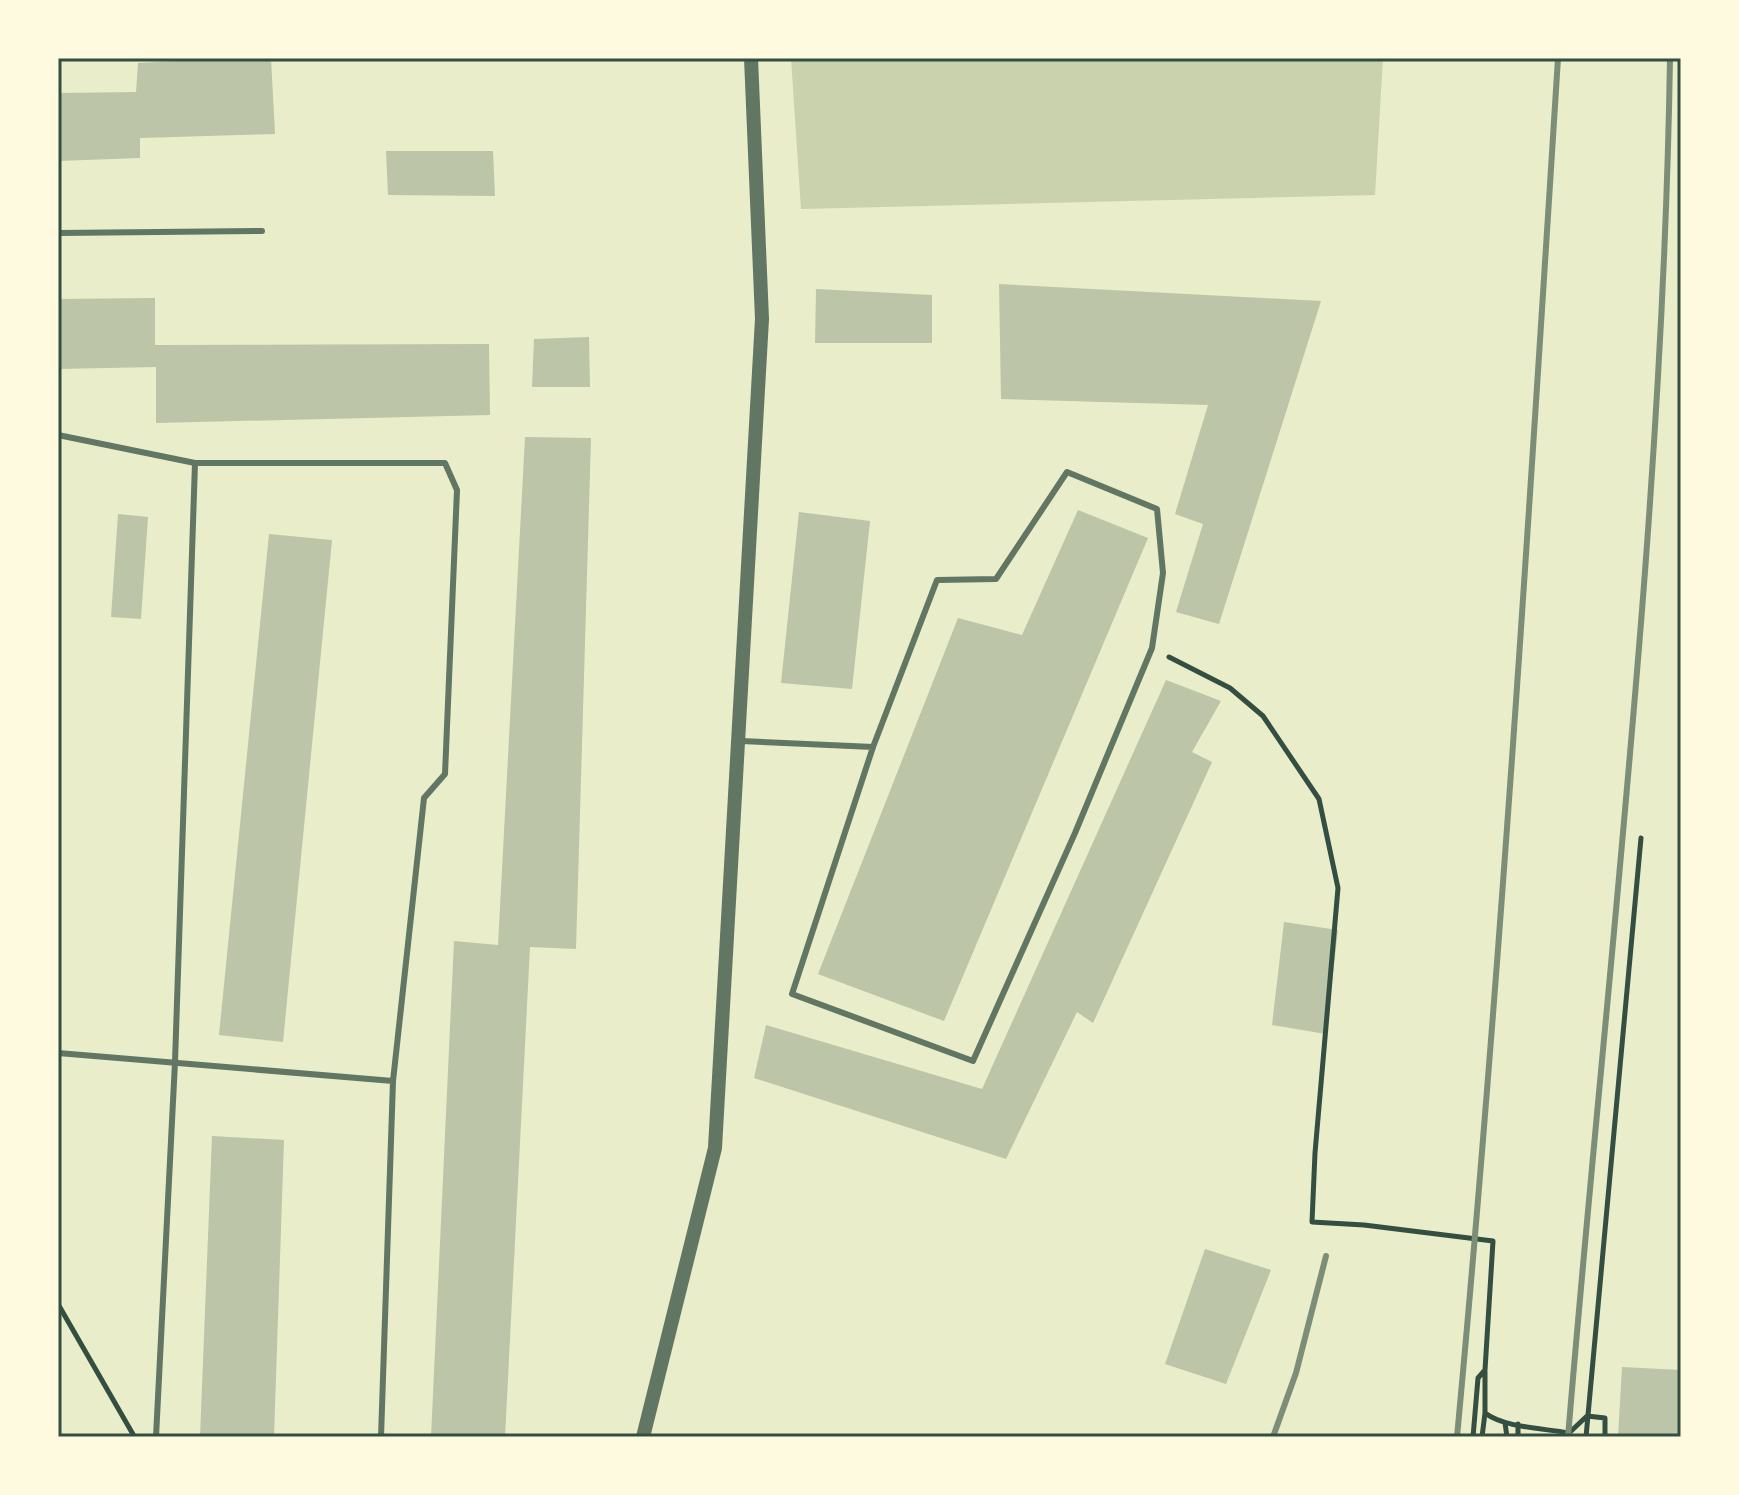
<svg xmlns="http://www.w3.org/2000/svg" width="1739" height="1495" viewBox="0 0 1739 1495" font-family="'Roboto Serif',serif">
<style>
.green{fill:#cad2ad}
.building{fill:#bcc5a7}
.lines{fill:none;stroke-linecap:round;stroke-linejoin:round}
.path{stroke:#344e41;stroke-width:5}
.service{stroke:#617663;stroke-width:6}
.tertiary{stroke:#617663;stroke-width:14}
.rail{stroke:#7c8e77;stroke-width:6}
.neatline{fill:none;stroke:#344e41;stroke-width:3}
</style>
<rect width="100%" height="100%" fill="#e9edc9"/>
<path class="green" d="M791,58H1383L1375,195L801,209Z"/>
<path class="building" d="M242,58H271L275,134L140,138V158L58,161V93L136,92L138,63Z
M386,151H493L495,196L388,195Z
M999,284L1321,301L1219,624L1176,612L1203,524L1175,514L1208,405L1001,399Z
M816,289L932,295V343H815Z
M155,298V345L489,344L490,415L156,423V367L58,369V299Z
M589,337L590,387H532L534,339Z
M525,437L591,438L576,949L530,947L505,1437H431L454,941L498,945Z
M1078,510L1148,538L944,1021L818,974L958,618L1022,635Z
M799,512L870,521L852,689L781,683Z
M118,514L148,517L141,619L111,617Z
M269,534L332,540L283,1042L219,1035Z
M1166,680L1221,701L1192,752L1212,762L1093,1023L1077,1012L1006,1159L754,1078L766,1025L982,1089Z
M1284,922L1338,930L1326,1034L1272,1025Z
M212,1136L284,1140L274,1437H200Z
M1205,1249L1271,1270L1226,1384L1165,1364Z
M1622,1367L1681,1370V1437H1618Z"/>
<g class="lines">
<path class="path" d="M1169,657L1230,688L1263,716L1319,799L1338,888L1315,1153L1312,1222L1364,1225L1493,1241L1485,1370L1478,1378L1473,1437
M58,1304L134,1436
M1485,1413C1505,1428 1543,1428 1569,1433L1587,1416L1605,1418V1437
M1505,1423L1507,1437
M1482,1437L1485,1413V1371
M1518,1437V1424
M1586,1437L1641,838"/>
<path class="service" d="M58,233L262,231
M58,435L195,463H445L457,490L445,774L424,798L393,1081L381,1437
M1067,472L1157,509L1163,573L1152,648L1075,833L973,1061L792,994L873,747L937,580L996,579Z
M741,741L873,747
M58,1053L393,1081
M156,1437L175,1062L195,463"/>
<path class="tertiary" d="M643,1437L715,1148L762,319L751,58"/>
<path class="rail" d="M1273,1437L1296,1373L1326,1256
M1457,1437C1500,978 1529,518 1558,58
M1568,1437C1606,978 1663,519 1670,58"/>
</g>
<rect width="1739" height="1495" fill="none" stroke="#fefae0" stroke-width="120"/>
<rect x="60" y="60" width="1619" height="1375" class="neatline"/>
</svg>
